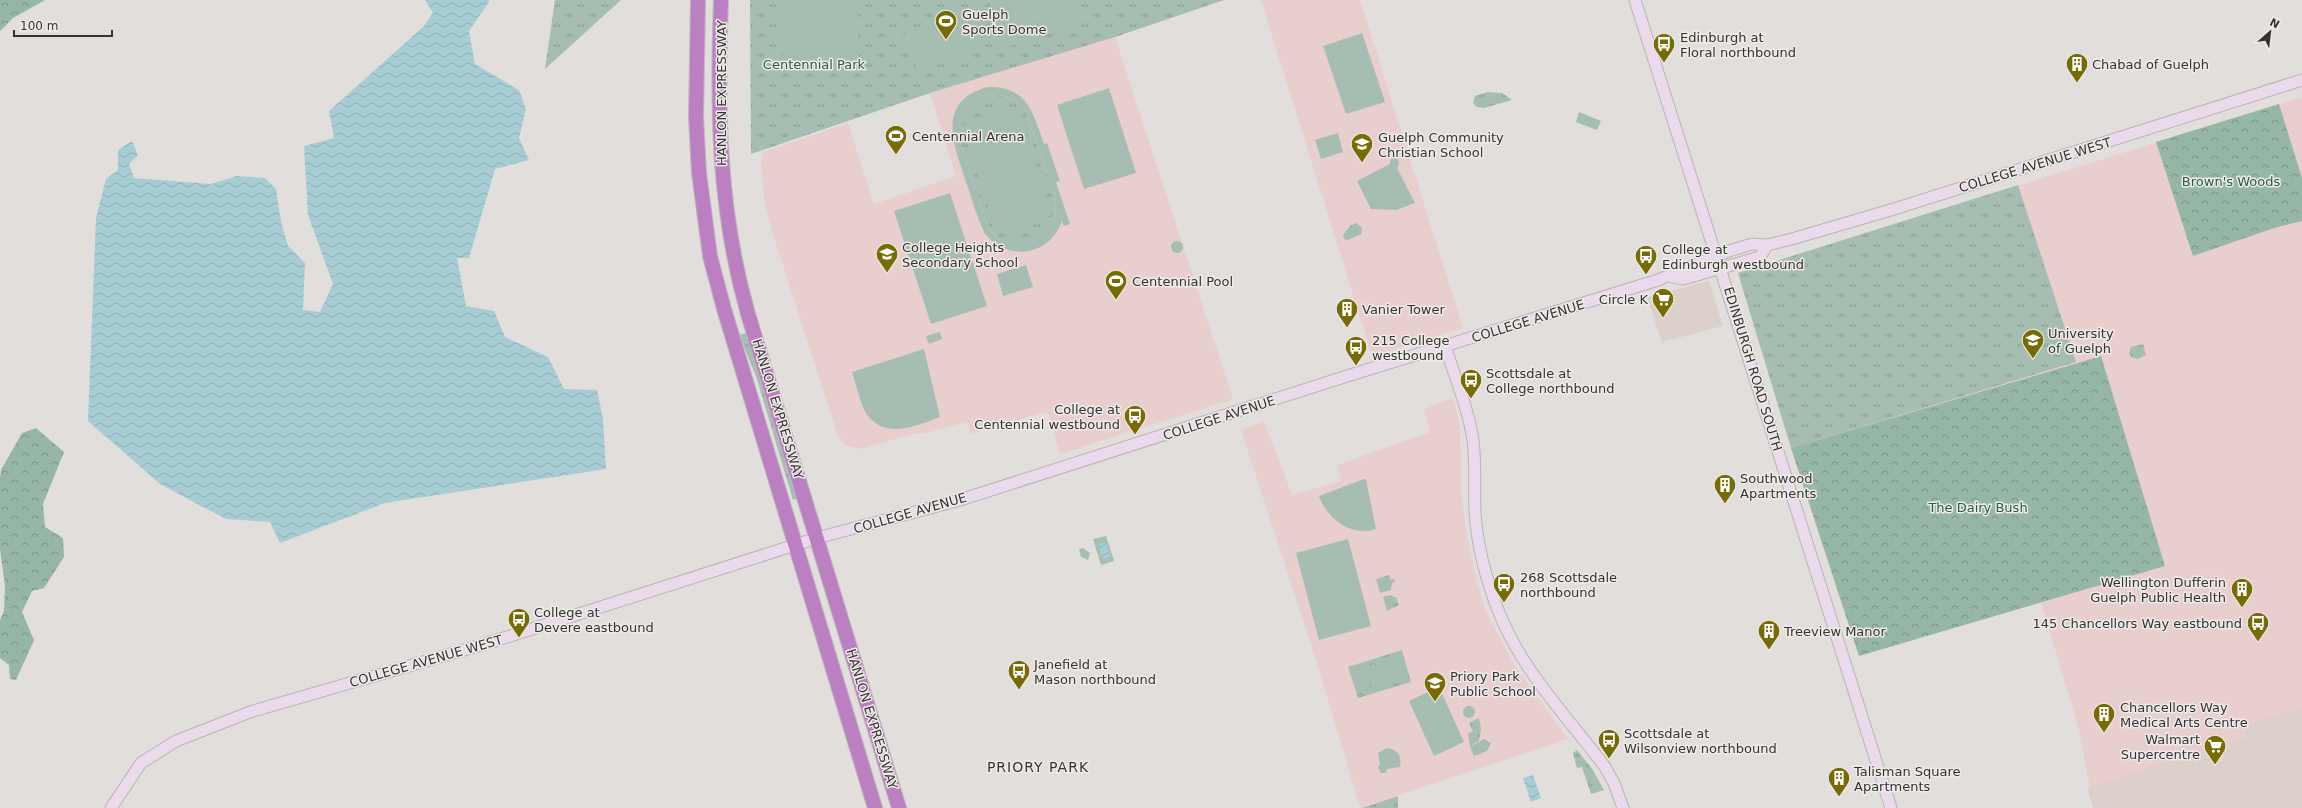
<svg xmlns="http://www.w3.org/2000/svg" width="2302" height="808" viewBox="0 0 2302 808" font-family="'DejaVu Sans',sans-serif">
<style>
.built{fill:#dcd0cb}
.education{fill:#e8cecd}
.grass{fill:url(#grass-tufts)}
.forest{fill:url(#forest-crowns)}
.garden{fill:#a5beb1;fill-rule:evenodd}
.water{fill:url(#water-waves)}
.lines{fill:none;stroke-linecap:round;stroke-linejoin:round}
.secondary-casing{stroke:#b9b5b3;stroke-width:13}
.highway-casing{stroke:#babab9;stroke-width:16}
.secondary{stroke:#ebd9ec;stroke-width:11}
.highway{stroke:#bc7fc1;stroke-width:14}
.labels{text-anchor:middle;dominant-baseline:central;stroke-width:3;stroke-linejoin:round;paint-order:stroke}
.poi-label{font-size:13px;fill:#343332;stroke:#efebe9;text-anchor:start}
.park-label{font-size:13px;fill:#255e47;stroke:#efebe9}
.street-label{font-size:13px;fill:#343332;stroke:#efebe9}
.neighbourhood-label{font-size:14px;letter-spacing:1px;fill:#343332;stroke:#efebe9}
</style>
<defs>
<pattern id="grass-tufts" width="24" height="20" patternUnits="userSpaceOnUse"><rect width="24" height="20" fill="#a5beb1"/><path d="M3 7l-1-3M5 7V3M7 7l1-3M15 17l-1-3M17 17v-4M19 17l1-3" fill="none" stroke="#879b91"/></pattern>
<pattern id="forest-crowns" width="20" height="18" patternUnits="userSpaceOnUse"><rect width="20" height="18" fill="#96b6a6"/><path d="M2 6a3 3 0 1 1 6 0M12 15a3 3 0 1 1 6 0" fill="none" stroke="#7b9588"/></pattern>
<pattern id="water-waves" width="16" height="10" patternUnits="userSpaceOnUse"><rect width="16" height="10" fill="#a7cdd4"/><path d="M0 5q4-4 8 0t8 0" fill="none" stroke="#90b0b6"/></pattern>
</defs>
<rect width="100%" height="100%" fill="#e2dedc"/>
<path class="built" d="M1709,281L1723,326L1662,342L1647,297Z
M2302,525V808H2093L2087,788L2090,787L2079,729L2041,602Z"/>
<path class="education" d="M1261,0H1360L1463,328L1372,356Z
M1115,37L1233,399L1060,454L1048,414L1044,412L971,434L967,422L922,434H913L861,449L845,445L838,436L772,231L764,200L761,160L763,152L848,123L874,204L956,176L930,93Z
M2302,97V708L2243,726L2246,738L2090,787L2079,729L2041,602L1859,656L1791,448L1738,273Z
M1453,398L1460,425L1461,492L1466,529L1477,583L1486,612L1514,664L1568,739L1360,808L1318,666L1241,430L1264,421L1292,495L1341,481L1337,465L1430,432L1424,409Z"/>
<path class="grass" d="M555,0H621L545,69Z
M750,0H1224L1115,37L930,93L751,154Z
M1488,92L1502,93L1512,100L1484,108L1477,107L1473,103L1475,96Z
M995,94L1013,99L1024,109L1028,117L1056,203L1055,220L1045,235L1030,244L1017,245L1005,242L994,234L987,223L958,135C957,111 972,96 995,94Z
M2018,185L2076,362L1791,448L1738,273Z
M1356,223L1362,228L1361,234L1348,240L1344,239L1343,235L1350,226Z
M749,332L799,498L793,500L756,376L739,335Z
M2143,344L2146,355L2138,359L2131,357L2129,353L2131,347Z
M1083,548L1090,553L1088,560L1081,557L1079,549Z
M1389,575L1391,580L1394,579L1395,582L1392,583L1391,590L1380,593L1376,579Z
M1392,595L1393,597H1396L1399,605L1387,611L1383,597Z
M1402,650L1411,682L1358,698L1348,667Z
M1463 712a6 6 0 1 1 12 0a6 6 0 1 1-12 0Z
M1479,718L1481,729L1479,741L1470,746L1468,734L1473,731L1469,723Z
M1484,739L1491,743L1487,751L1474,756L1470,747Z
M1577,750L1593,770L1604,790L1591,794L1582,767L1577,768L1573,753Z
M1398,796V808H1362Z"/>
<path class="forest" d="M0,0H45L13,18L0,31Z
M2279,104L2302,178V221L2274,228L2193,256L2156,142Z
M2101,356L2165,566L1859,656L1791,448Z
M36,428L64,452L43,504L45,527L63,538L64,557L44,588L32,591L22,612L34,640L16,680L10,679L9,665L0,658V620L4,611L5,586L0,549V479L1,470L22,433Z"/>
<path class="garden" d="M781,0H857L859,68L783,70Z
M989,0H1028L1039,37L1003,48Z
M1031,0H1076L1083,24L1042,36Z
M975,9L987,50L918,71L913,60L914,59L908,40L899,42L898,37L906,34L905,31Z
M1362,33L1385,102L1346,114L1323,46Z
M987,87C1027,85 1033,113 1044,144L1047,143L1060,181L1056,182L1070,224L1064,226L1062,221C1050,256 1009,262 985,234C977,218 972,199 966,182C954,145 935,102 987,87ZM995,94L1013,99L1024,109L1028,117L1056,203L1055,220L1045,235L1030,244L1017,245L1005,242L994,234L987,223L958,135C957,111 972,96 995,94Z
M1109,88L1136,173L1084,189L1057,105Z
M1018,108L1052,215L996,232L962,125Z
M1579,112L1601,121L1597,130L1576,122Z
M1338,133L1343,152L1321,159L1315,140Z
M1394,157L1398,159L1399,164L1397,168L1415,203L1396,210L1371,209L1357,181L1390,164V160Z
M950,193L987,306L931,324L894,211Z
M1171 247a6 6 0 1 1 12 0a6 6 0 1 1-12 0Z
M1026,265L1033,287L1003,296L997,274Z
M940,332L942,339L929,344L926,336Z
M924,349L940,417C917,425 888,440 868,416C861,408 856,383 852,372Z
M1364,479L1366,480L1376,529C1351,537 1327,519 1319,496Z
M1106,536L1114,561L1101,565L1093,539Z
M1348,539L1371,626L1319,640L1296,553Z
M1400,656L1408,678L1397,681L1390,659Z
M1388,660L1395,682L1384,685L1377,663Z
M1375,664L1382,686L1372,689L1364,667Z
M1362,668L1369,690L1359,693L1351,671Z
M1439,687L1464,742L1434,756L1409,701Z
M1387,748C1398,749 1402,756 1400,767L1387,769L1386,773H1381L1378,767L1380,765L1378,753Z"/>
<path class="water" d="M425,0H489V2L469,31L475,64L519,90L526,109L519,138L529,160L495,169L469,258H457L466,306L494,311L505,337L548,357L564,389L597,390L603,419L606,469L385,503L280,543L270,522L226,519L160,484L88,421L96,218L106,179L118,170V150L132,141L138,155L129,164L134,178L211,184L237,176L265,178L276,189L281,222L288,246L305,263L303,310L320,312L333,284L308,215L304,146L334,138L329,111L424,26L433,13Z
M1106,542L1111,557L1103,559L1098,545Z
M1533,775L1541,798L1531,802L1523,778Z"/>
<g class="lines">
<g class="secondary-casing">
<path id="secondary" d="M1635,0L1891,808
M1668,276L1683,279L1760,257L1767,245
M1445,346C1455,377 1468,408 1473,440C1476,464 1474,488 1475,512C1477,545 1486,579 1498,610C1521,670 1567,716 1605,767L1614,783L1623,808
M111,808L141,763L176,741L250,712L488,643L817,538L960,500L1344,377L1658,280L1729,251L1752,244L1767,245L1792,239L1894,209L2302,80"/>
</g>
<g class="highway-casing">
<path id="highway" d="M698,0L696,117L699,173L710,256L724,309L875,808
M721,0C717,109 718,209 748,314L899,808"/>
</g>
<use href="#secondary" class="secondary"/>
<use href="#highway" class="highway"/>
</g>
<defs>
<g id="stadium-pin" transform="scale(1.15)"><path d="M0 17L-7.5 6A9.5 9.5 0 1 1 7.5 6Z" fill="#776b04" stroke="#efebe9"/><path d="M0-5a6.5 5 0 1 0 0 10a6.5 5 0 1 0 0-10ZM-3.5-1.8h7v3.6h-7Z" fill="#fff"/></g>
<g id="bus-pin" transform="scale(1.15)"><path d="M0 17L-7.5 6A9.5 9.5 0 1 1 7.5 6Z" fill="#776b04" stroke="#efebe9"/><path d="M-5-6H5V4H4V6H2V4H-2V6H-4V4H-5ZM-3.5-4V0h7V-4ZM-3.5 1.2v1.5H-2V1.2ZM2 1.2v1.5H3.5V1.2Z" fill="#fff"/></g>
<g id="building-pin" transform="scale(1.15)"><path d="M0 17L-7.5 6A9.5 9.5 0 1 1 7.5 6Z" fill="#776b04" stroke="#efebe9"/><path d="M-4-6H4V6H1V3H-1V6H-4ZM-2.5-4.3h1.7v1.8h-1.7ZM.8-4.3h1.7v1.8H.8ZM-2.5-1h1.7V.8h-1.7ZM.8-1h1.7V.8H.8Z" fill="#fff"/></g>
<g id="school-pin" transform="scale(1.15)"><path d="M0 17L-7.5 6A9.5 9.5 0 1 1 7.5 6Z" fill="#776b04" stroke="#efebe9"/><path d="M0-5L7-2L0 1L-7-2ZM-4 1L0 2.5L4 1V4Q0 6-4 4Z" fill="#fff"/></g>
<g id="supermarket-pin" transform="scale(1.15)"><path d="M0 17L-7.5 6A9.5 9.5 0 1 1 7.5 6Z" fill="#776b04" stroke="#efebe9"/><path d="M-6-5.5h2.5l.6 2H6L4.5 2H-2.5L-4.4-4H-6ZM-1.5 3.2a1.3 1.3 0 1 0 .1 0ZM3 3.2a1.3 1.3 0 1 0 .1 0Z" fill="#fff"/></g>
<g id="university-pin" transform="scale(1.15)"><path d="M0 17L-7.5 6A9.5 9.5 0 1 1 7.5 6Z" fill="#776b04" stroke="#efebe9"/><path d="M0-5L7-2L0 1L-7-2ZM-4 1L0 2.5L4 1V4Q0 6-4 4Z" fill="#fff"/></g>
</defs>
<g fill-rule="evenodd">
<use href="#stadium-pin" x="946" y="21"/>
<use href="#bus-pin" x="1664" y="44"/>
<use href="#building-pin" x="2077" y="64"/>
<use href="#stadium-pin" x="896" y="136"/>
<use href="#school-pin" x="1362" y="144"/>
<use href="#school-pin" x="887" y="254"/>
<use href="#bus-pin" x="1646" y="256"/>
<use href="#stadium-pin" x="1116" y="281"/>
<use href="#supermarket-pin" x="1663" y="299"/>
<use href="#building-pin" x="1347" y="309"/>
<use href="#university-pin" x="2033" y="340"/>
<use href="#bus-pin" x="1356" y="347"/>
<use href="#bus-pin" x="1471" y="380"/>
<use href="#bus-pin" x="1135" y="416"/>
<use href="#building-pin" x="1725" y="485"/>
<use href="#bus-pin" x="1504" y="584"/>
<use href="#building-pin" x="2242" y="589"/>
<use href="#bus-pin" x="519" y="619"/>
<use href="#bus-pin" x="2258" y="623"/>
<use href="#building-pin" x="1769" y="631"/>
<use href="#bus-pin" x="1019" y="671"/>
<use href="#school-pin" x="1435" y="683"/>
<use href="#building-pin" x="2104" y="714"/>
<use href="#bus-pin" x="1609" y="740"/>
<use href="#supermarket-pin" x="2215" y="746"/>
<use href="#building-pin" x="1839" y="778"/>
</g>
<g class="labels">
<g class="poi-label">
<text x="962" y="14">Guelph<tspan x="962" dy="15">Sports Dome</tspan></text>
<text x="1680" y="37">Edinburgh at<tspan x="1680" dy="15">Floral northbound</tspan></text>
<text x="2092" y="64">Chabad of Guelph</text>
<text x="912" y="136">Centennial Arena</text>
<text x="1378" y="137">Guelph Community<tspan x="1378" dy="15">Christian School</tspan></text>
<text x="902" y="247">College Heights<tspan x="902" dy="15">Secondary School</tspan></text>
<text x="1662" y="249">College at<tspan x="1662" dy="15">Edinburgh westbound</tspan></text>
<text x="1132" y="281">Centennial Pool</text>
<text x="1648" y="299" text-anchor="end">Circle K</text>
<text x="1362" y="309">Vanier Tower</text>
<text x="2048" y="333">University<tspan x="2048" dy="15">of Guelph</tspan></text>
<text x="1372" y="340">215 College<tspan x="1372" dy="15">westbound</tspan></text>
<text x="1486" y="373">Scottsdale at<tspan x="1486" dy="15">College northbound</tspan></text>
<text x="1120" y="409" text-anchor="end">College at<tspan x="1120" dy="15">Centennial westbound</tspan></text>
<text x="1740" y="478">Southwood<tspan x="1740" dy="15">Apartments</tspan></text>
<text x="1520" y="577">268 Scottsdale<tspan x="1520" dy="15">northbound</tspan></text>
<text x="2226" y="582" text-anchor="end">Wellington Dufferin<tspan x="2226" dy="15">Guelph Public Health</tspan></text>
<text x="534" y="612">College at<tspan x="534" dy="15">Devere eastbound</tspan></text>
<text x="2242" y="623" text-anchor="end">145 Chancellors Way eastbound</text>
<text x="1784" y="631">Treeview Manor</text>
<text x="1034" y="664">Janefield at<tspan x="1034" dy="15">Mason northbound</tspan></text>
<text x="1450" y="676">Priory Park<tspan x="1450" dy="15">Public School</tspan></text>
<text x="2120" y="707">Chancellors Way<tspan x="2120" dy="15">Medical Arts Centre</tspan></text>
<text x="1624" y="733">Scottsdale at<tspan x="1624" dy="15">Wilsonview northbound</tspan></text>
<text x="2200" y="739" text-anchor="end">Walmart<tspan x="2200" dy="15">Supercentre</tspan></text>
<text x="1854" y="771">Talisman Square<tspan x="1854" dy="15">Apartments</tspan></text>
</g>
<g class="park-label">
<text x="814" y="64">Centennial Park</text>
<text x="2231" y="181">Brown's Woods</text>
<text x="1978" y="507">The Dairy Bush</text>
</g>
<g class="street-label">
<text transform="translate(721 93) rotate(-90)">HANLON EXPRESSWAY</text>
<text transform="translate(2035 165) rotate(-17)">COLLEGE AVENUE WEST</text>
<text transform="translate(1528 321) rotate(-17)">COLLEGE AVENUE</text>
<text transform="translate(1753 369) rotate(73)">EDINBURGH ROAD SOUTH</text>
<text transform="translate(778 409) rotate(73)">HANLON EXPRESSWAY</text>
<text transform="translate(1219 418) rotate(-18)">COLLEGE AVENUE</text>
<text transform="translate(910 513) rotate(-16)">COLLEGE AVENUE</text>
<text transform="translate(426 661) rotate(-16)">COLLEGE AVENUE WEST</text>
<text transform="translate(872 719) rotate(73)">HANLON EXPRESSWAY</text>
</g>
<g class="neighbourhood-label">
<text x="1038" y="767">PRIORY PARK</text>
</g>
</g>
<g transform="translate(2270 32) rotate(28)" stroke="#efebe9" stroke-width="3" paint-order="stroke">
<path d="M0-3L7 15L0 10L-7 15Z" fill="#343332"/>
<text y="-6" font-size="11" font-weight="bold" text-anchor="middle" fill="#343332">N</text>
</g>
<path d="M14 30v6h98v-6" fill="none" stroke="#343332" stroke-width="2"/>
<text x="20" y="30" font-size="12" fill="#343332" stroke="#efebe9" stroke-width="3" paint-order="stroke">100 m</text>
</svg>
